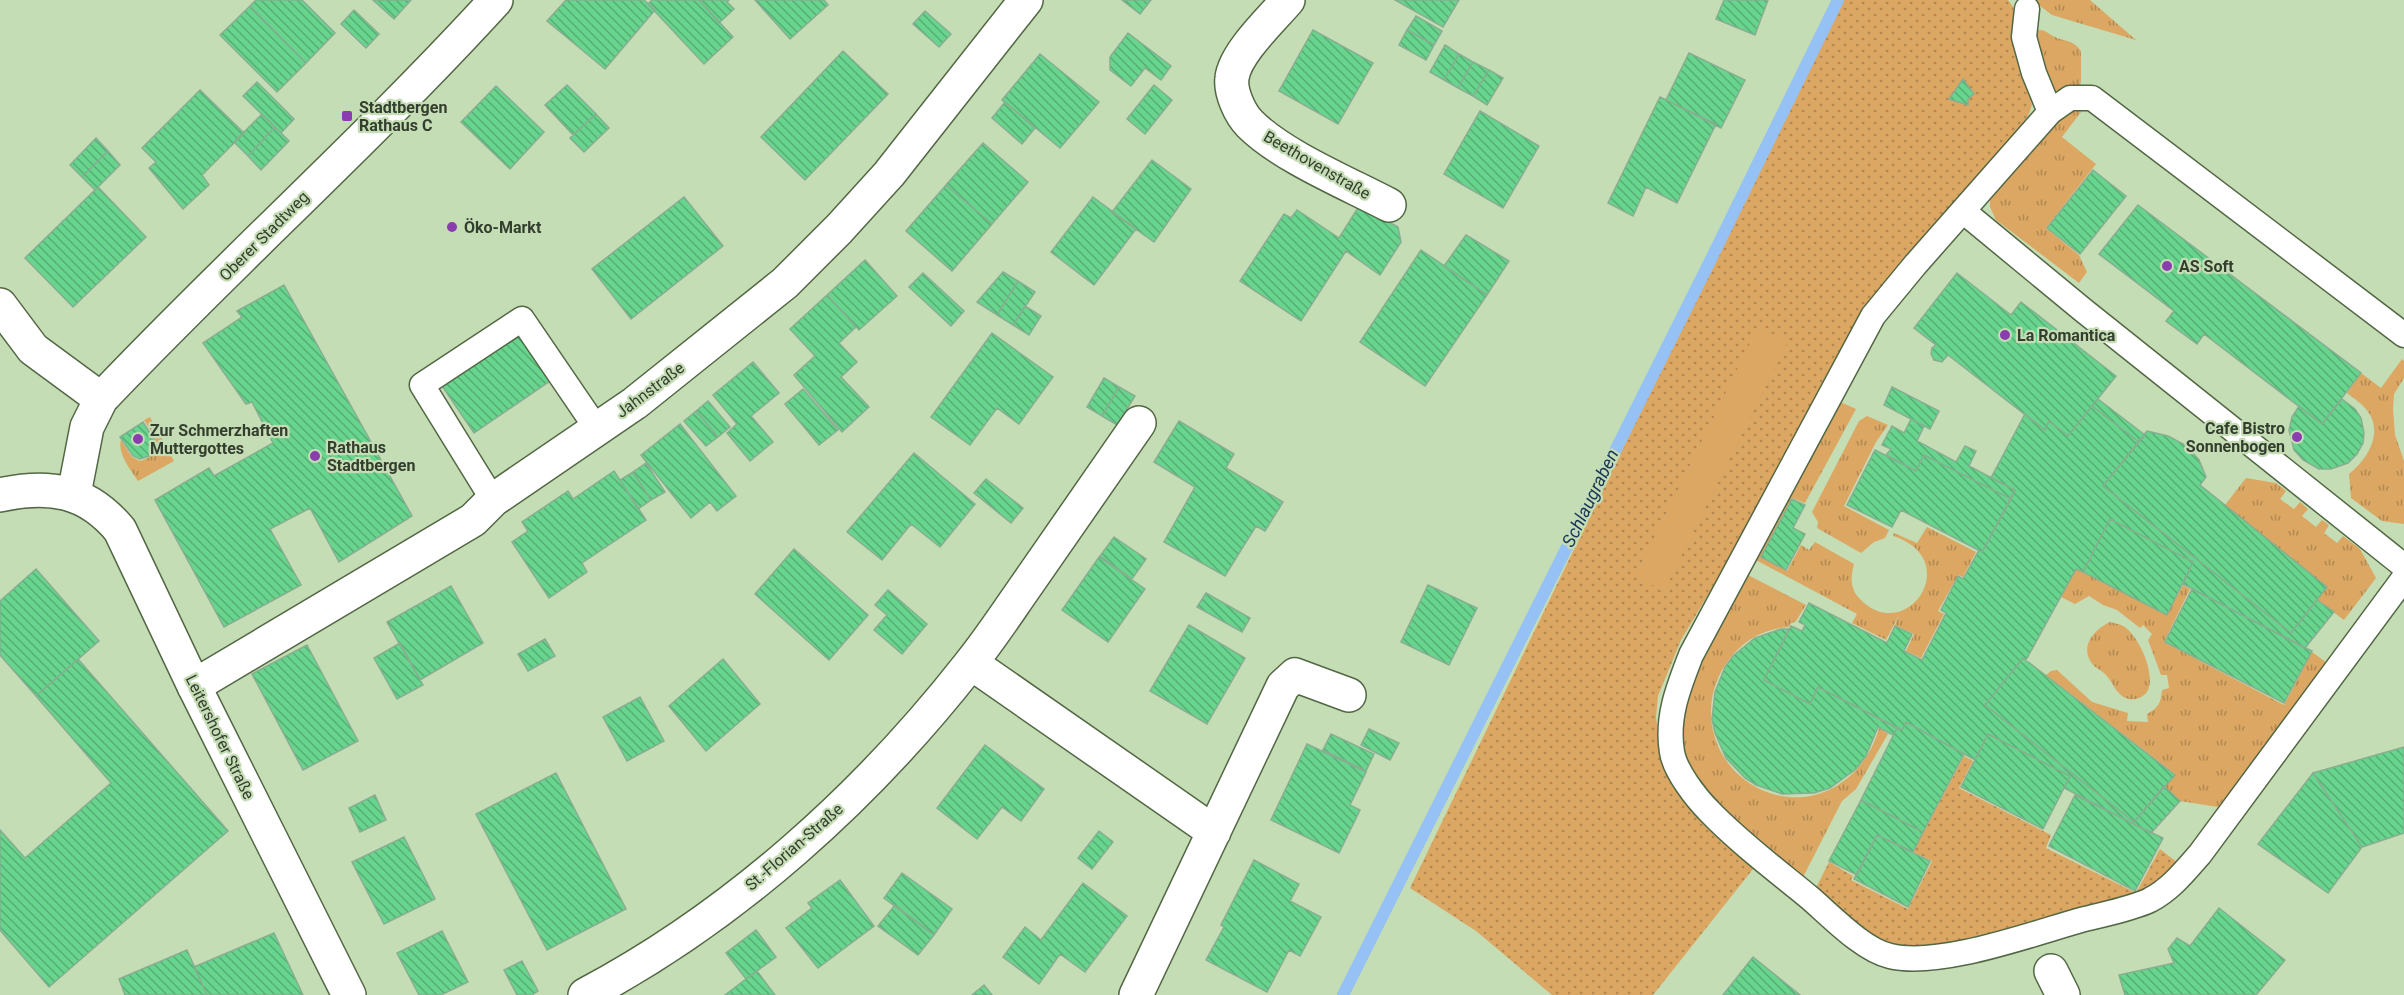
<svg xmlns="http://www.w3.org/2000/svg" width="2404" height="995" viewBox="0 0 2404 995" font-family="Roboto,sans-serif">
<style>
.grass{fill:url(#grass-tufts)}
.park{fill:url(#park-dots)}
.pitch{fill:#dba763}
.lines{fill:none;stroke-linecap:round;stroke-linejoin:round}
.stream{stroke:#95c1f4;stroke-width:12}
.building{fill:url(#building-back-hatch);stroke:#87ae91;stroke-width:1.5}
.service-casing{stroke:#526744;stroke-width:27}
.minor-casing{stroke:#526744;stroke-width:36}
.tertiary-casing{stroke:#526744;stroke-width:36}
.service{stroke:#fff;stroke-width:24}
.minor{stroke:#fff;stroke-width:33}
.tertiary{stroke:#fff;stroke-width:33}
.poi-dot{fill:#893dae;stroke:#c5ddb5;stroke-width:2}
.labels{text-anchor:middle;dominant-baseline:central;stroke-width:4.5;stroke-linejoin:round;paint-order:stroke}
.poi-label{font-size:16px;font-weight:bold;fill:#343e2e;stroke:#c5ddb5;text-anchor:start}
.street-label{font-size:16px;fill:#343e2e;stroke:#c5ddb5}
.water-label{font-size:18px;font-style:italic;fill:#183658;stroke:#c5ddb5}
</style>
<defs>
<pattern id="grass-tufts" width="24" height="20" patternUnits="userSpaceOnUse" patternTransform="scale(1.5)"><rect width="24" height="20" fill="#dba763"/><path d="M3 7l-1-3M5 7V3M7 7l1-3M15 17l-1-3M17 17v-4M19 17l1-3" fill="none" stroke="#b28952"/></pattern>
<pattern id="park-dots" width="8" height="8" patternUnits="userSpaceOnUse" patternTransform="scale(1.5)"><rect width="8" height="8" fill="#dba763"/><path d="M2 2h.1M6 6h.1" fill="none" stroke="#b28952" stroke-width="1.8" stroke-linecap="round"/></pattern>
<pattern id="building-back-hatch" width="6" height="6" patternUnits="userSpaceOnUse" patternTransform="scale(1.5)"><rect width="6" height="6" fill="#67d58d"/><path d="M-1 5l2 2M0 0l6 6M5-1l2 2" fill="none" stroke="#56ae74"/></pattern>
</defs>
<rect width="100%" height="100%" fill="#c5ddb5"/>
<path class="grass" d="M2032,0H2090L2136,40L2052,15Z
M2039,30C2046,30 2047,33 2053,36C2064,42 2073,39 2081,51V81L2080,85L2072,90L2049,91L2035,33Z
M2076,108L2081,112L2062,137L2096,164L2046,228L2079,255L2087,272L2079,283L1996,220L1990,207V197L2067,111Z
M2402,359L2404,361V378L2394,394L2393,409L2395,435L2404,461V524L2382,521L2351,498L2349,474C2369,458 2385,430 2365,408C2360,402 2353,398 2347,393L2361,373L2381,388Z
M1836,400L1856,409L1805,503L1792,498L1761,557L1787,571L1801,545L1809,550L1815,542L1854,564C1850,579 1850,591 1863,602C1909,643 1964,559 1893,536L1894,533L1917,543L1927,527L1976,552L1963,577L1958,575L1938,611L1944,614L1921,658L1906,651L1914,634L1895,625L1899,615L1886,640L1852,623L1857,614L1754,559Z
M1867,416L1888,425L1876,442L1844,506L1889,530L1885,538L1874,542L1861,553L1817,528L1818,522L1812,512L1859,421Z
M150,417L174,461L138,481C131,470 117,454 121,440L132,457L140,461C167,453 155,437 144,420Z
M2246,478L2276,483L2286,491L2280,499L2294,509L2300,502L2308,509L2302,516L2316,527L2322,520L2329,525L2324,533L2337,543L2343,536L2360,549L2376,578L2344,620L2317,600L2225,505Z
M2076,569L2167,615L2183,585L2190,589L2164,642L2284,705L2312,652L2330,665L2224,808L2180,801L2164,786L2175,774L2046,675L2051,671L2057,670L2092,702L2128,713L2127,721L2148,722L2147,714C2158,708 2161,703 2162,690L2169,688L2167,675H2161L2148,640L2152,634L2143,625L2140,628L2117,610L2103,605L2089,596L2075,604L2061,597Z
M1746,574L1806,605L1796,621L1790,624L1789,627C1764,628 1742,641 1728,661C1694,707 1713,772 1767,792C1818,811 1866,777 1879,728L1888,734L1856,789L1842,801L1801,881L1713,802L1689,768L1681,735L1684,695Z
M2110,622C2114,623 2120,624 2123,626C2139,635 2157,676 2147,692C2145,695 2140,698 2136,699C2118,702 2115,684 2105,674C2102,671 2098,669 2094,666C2078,648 2093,630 2110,622Z"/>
<path class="park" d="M1840,0H2008L2013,7L2018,52L2032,105L2028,116L2005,149L1877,294L1730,558L1681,640L1658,696L1656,717L1661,755L1757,864L1653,995H1552L1476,931L1410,888Z
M1964,756L1973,761L1959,788L2051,835L2046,848L2136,893L2160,849L2178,863L2170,881L2142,894L1934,947L1905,946L1874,938L1814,892L1829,862L1853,876L1851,880L1908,909L1932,861L1913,852Z"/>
<path class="pitch" d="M1758,327L1788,341L1664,591L1635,576Z"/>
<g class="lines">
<path class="stream" d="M1343,995L1710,261L1838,0"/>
</g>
<path class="building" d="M256,0H302L335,33L306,63L250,6Z
M373,0H411L394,19Z
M566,0H644L655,10L605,69L547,21Z
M652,0H699L733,37L704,64L648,4Z
M699,0H729L727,2L734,9L719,23Z
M755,0H824L828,5L790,39Z
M1122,0H1151L1140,14Z
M1395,0H1459L1443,27Z
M1724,0H1768L1755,35L1716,19Z
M250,6L306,63L277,92L220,35Z
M354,10L379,34L366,48L341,24Z
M925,11L951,34L939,47L913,24Z
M1416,16L1442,31L1434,45L1407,30Z
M1313,30L1373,63L1338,124L1279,91Z
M1407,30L1434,45L1426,60L1399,45Z
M1128,33L1171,66L1161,80L1145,68L1131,86L1110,70V57Z
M1445,45L1459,54L1444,80L1430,72Z
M843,51L888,94L805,180L761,137Z
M1689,53L1745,80L1721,128L1666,100Z
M1040,54L1099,102L1060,148L1002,100Z
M1459,54L1473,62L1458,88L1444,80Z
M1473,62L1489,70L1473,96L1458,88Z
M1489,70L1503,78L1487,105L1473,96Z
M1963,79L1974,94L1968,99V105L1949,99Z
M257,82L294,119L281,133L243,96Z
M567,85L596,114L573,135L545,105Z
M1154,85L1172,100L1145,134L1127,119Z
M496,86L544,132L510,169L461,122Z
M200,90L244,133L202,175L209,185L183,209L149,168L156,162L142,148Z
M1660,97L1716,124L1677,203L1646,187L1633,216L1608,203Z
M1005,102L1035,128L1022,144L992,118Z
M1480,111L1539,146L1503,208L1444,174Z
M262,114L275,127L248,156L234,142Z
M596,114L609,128L584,152L570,138Z
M275,127L289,141L261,170L248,156Z
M96,138L108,151L82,177L70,165Z
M983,143L1028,182L992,224L946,185Z
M108,151L120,165L95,190L82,177Z
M1152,160L1191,189L1154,242L1112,212Z
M2093,170L2126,196L2080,254L2047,228Z
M946,185L992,224L952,271L906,231Z
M98,187L146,237L73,307L25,258Z
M684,197L723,246L631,319L592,269Z
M1093,197L1136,229L1094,285L1051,252Z
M2138,205L2361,373L2322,424L2204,334L2197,344L2166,321L2174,311L2099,254Z
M1359,206L1398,227L1401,242L1380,275L1346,251L1301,321L1240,281L1284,214L1291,218L1297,210L1339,238Z
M1466,235L1509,261L1487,295L1444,266Z
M1421,250L1487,295L1425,386L1360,342Z
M865,260L897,296L859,330L827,295Z
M1003,272L1018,281L997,315L977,302Z
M923,273L964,311L951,326L909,287Z
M1957,273L2011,315L2021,302L2116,376L2068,436L2049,421L2045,430L1948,355L1942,362L1934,360L1931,354L1932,348L1936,345L1914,328Z
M1018,281L1035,292L1013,325L997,315Z
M284,285L412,516L339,562L310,508L270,529L301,585L224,627L155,500L209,468L214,476L273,443L252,402L246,404L203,343L242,317L237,311Z
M827,295L856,327L839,343L857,362L841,377L869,407L842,432L794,375L815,356L790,329Z
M1025,306L1041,316L1029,335L1013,325Z
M516,331L550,381L474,433L440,383Z
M992,333L1053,377L1019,424L997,408L970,445L931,417Z
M753,362L779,393L751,416L773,442L750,461L727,433L737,424L713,395Z
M1104,378L1119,387L1102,416L1087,407Z
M1119,387L1135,396L1117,425L1102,416Z
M1892,387L1939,411L1930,429L1884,405Z
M803,389L838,430L819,445L785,404Z
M2098,399L2145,435L2139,442L2092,406Z
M2342,399L2355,409L2361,418L2364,433L2363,443L2357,454L2348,463L2331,469H2319L2303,460L2294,450L2289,430L2292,417L2299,406L2322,424Z
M708,401L730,427L718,437L696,411Z
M2092,406L2139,442L2103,486L2291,633L2317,600L2334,612L2305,648L2183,584L2193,562L2110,519L2083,572L2076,569L2026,660L2023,658L1985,705L2134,822L2164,786L2180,801L2151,833L2064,788L2070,776L1988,734L1975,760L1906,722L1902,730L1818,687L1810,704L1764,680L1791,626L1802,631L1805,625L1799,622L1809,603L1887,643L1895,626L1912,634L1904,651L1922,660L1946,613L1941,610L1958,576L1963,579L1979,550L1982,552L2015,490L1991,478L2025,414L2045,430L2049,421L2068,436Z
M696,411L718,437L706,446L684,421Z
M1911,419L1924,426L1917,441L1956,462L1965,446L1976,451L1969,466L2015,490L2011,499L1924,455L1916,471L1886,455L1891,449L1882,445L1892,426L1904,433Z
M1179,421L1234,454L1226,468L1283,502L1265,531L1256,526L1225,576L1164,542L1195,487L1154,462Z
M143,422L155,441V450L149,456L140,459L133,456L120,437Z
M680,424L736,496L717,511L710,502L691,518L641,455Z
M2147,431L2168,436L2187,446L2199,460L2206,477L2200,485L2327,587L2291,633L2103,486Z
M1875,450L1916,471L1924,455L2011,499L1982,552L1901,510L1892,527L1847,505Z
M914,453L975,504L940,547L911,524L882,560L847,532Z
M646,463L665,492L651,500L633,472Z
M614,471L646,520L582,563L587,572L549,598L512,542L528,531L522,522L568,491L573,499Z
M633,472L651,500L638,509L620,480Z
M986,479L1023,508L1011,523L974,493Z
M1792,499L1805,505L1793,528L1805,534L1786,570L1761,557Z
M2110,519L2193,562L2167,615L2083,572Z
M1114,537L1146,559L1132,579L1100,556Z
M794,549L868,615L829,660L755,594Z
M1099,557L1145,589L1108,642L1062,610Z
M36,569L99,641L36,696L0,655V601Z
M1428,585L1477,608L1449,665L1401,642Z
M451,586L483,643L420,680L387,622Z
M2192,589L2312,651L2284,703L2165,642Z
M888,590L927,624L902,654L874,630L887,615L875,605Z
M1206,593L1250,618L1242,632L1197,607Z
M1189,625L1245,658L1207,724L1150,691Z
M1781,629H1789L1764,680L1810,704L1818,687L1897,728L1893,735L1878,727L1866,756L1856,769L1830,788L1814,793L1782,794L1756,785L1745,778L1726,758L1715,733L1712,719L1715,692L1725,667L1733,656L1755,638Z
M545,639L555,656L528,671L518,654Z
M400,643L423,685L397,699L374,658Z
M307,645L358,741L303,770L252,674Z
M2023,658L2175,775L2134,822L1985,705Z
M78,659L228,831L49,987L0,930V830L25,858L111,783L36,696Z
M723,659L760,704L706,751L669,706Z
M640,697L664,741L627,761L603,717Z
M1906,722L1964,754L1923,832L1861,800L1897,728L1902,730Z
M1369,729L1399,743L1390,760L1361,745Z
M1331,734L1374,754L1366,771L1323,750Z
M1988,734L2070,776L2043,829L1961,787Z
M1307,744L1366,772L1350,805L1360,810L1339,853L1271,820Z
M985,745L1044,789L1021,821L1002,807L977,839L937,808Z
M2404,747V833L2362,847L2313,773Z
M556,773L626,909L547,950L476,814Z
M2313,773L2362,847L2328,893L2258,844Z
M375,795L386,820L360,832L349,808Z
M2075,795L2163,838L2135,891L2049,846Z
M1861,800L1923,832L1913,852L1877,835L1857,875L1829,861Z
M1099,831L1113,842L1092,869L1078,858Z
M1877,835L1930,861L1908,907L1854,879Z
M404,837L435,899L384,924L352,862Z
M1254,860L1299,884L1290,901L1321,917L1300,956L1289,950L1267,992L1206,960L1224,927L1221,925Z
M902,873L952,909L934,935L884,898Z
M840,880L874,926L818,968L786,928L812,908L808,903Z
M1083,883L1127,916L1085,972L1060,954L1039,984L1003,957L1025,927L1041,940Z
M895,905L934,935L918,955L878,926Z
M2219,908L2285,960L2256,995H2125L2119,975L2174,963L2168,949L2177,938L2190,946Z
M756,930L776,957L746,979L726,953Z
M442,931L468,982L441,995H419L397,953Z
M274,933L303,995H207L194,967Z
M187,950L207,995H125L119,979Z
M1753,957L1800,995H1723Z
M522,961L538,991L532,995H517L504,970Z
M757,971L775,995H725L746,979Z
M984,985L992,995H972Z"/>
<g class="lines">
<g class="service-casing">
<path id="service" d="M2027,9L2024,37L2034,73L2050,112L1915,265L1873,316L1691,655C1679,686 1666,717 1672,752C1675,771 1696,798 1710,812C1740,843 1776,870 1810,898C1831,916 1863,950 1890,956C1939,968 2031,934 2081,920C2103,914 2129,910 2150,900C2171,889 2185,871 2200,854L2404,578
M2050,112L2070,98H2092L2404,335
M1963,211L2083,310L2404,566
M493,500L422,385L522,319L597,429"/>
</g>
<g class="minor-casing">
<path id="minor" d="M1288,0C1272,19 1235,53 1232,78C1230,92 1240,114 1250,124C1282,156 1347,183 1389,205
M0,305L33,349L101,399
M74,494L87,427L101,399C230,263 370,138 496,0
M971,663L1214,832
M194,686L473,520L493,500L635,403L785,283L839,229L889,174L1026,0
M2051,971L2063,995
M585,995C734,916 866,797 970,664C991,638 1009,610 1028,583C1065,529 1102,476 1139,423
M1136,995L1283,686L1295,675L1349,695"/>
</g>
<g class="tertiary-casing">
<path id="tertiary" d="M0,495C49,484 87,490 120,530L194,686L349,995"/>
</g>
<use href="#service" class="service"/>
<use href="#minor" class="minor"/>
<use href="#tertiary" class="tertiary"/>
</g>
<g class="poi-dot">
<rect x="341" y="110" width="12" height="12" rx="3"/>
<circle cx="452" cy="227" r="6"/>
<circle cx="2167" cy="266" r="6"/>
<circle cx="2005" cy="335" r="6"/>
<circle cx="2297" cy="437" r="6"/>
<circle cx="138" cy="439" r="6"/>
<circle cx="315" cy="456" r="6"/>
</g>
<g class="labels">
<g class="poi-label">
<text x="359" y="107">Stadtbergen<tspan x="359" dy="18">Rathaus C</tspan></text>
<text x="464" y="227">Öko-Markt</text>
<text x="2179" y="266">AS Soft</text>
<text x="2017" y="335">La Romantica</text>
<text x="2285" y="428" text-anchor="end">Cafe Bistro<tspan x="2285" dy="18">Sonnenbogen</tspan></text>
<text x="150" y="430">Zur Schmerzhaften<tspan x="150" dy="18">Muttergottes</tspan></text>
<text x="327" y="447">Rathaus<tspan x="327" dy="18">Stadtbergen</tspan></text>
</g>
<g class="street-label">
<text transform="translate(1317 165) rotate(30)">Beethovenstraße</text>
<text transform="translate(264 236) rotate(-45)">Oberer Stadtweg</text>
<text transform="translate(650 390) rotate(-37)">Jahnstraße</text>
<text transform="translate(220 737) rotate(64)">Leitershofer Straße</text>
<text transform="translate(794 847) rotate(-41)">St.-Florian-Straße</text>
</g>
<g class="water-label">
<text transform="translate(1590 498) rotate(-64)">Schlaugraben</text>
</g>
</g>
</svg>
